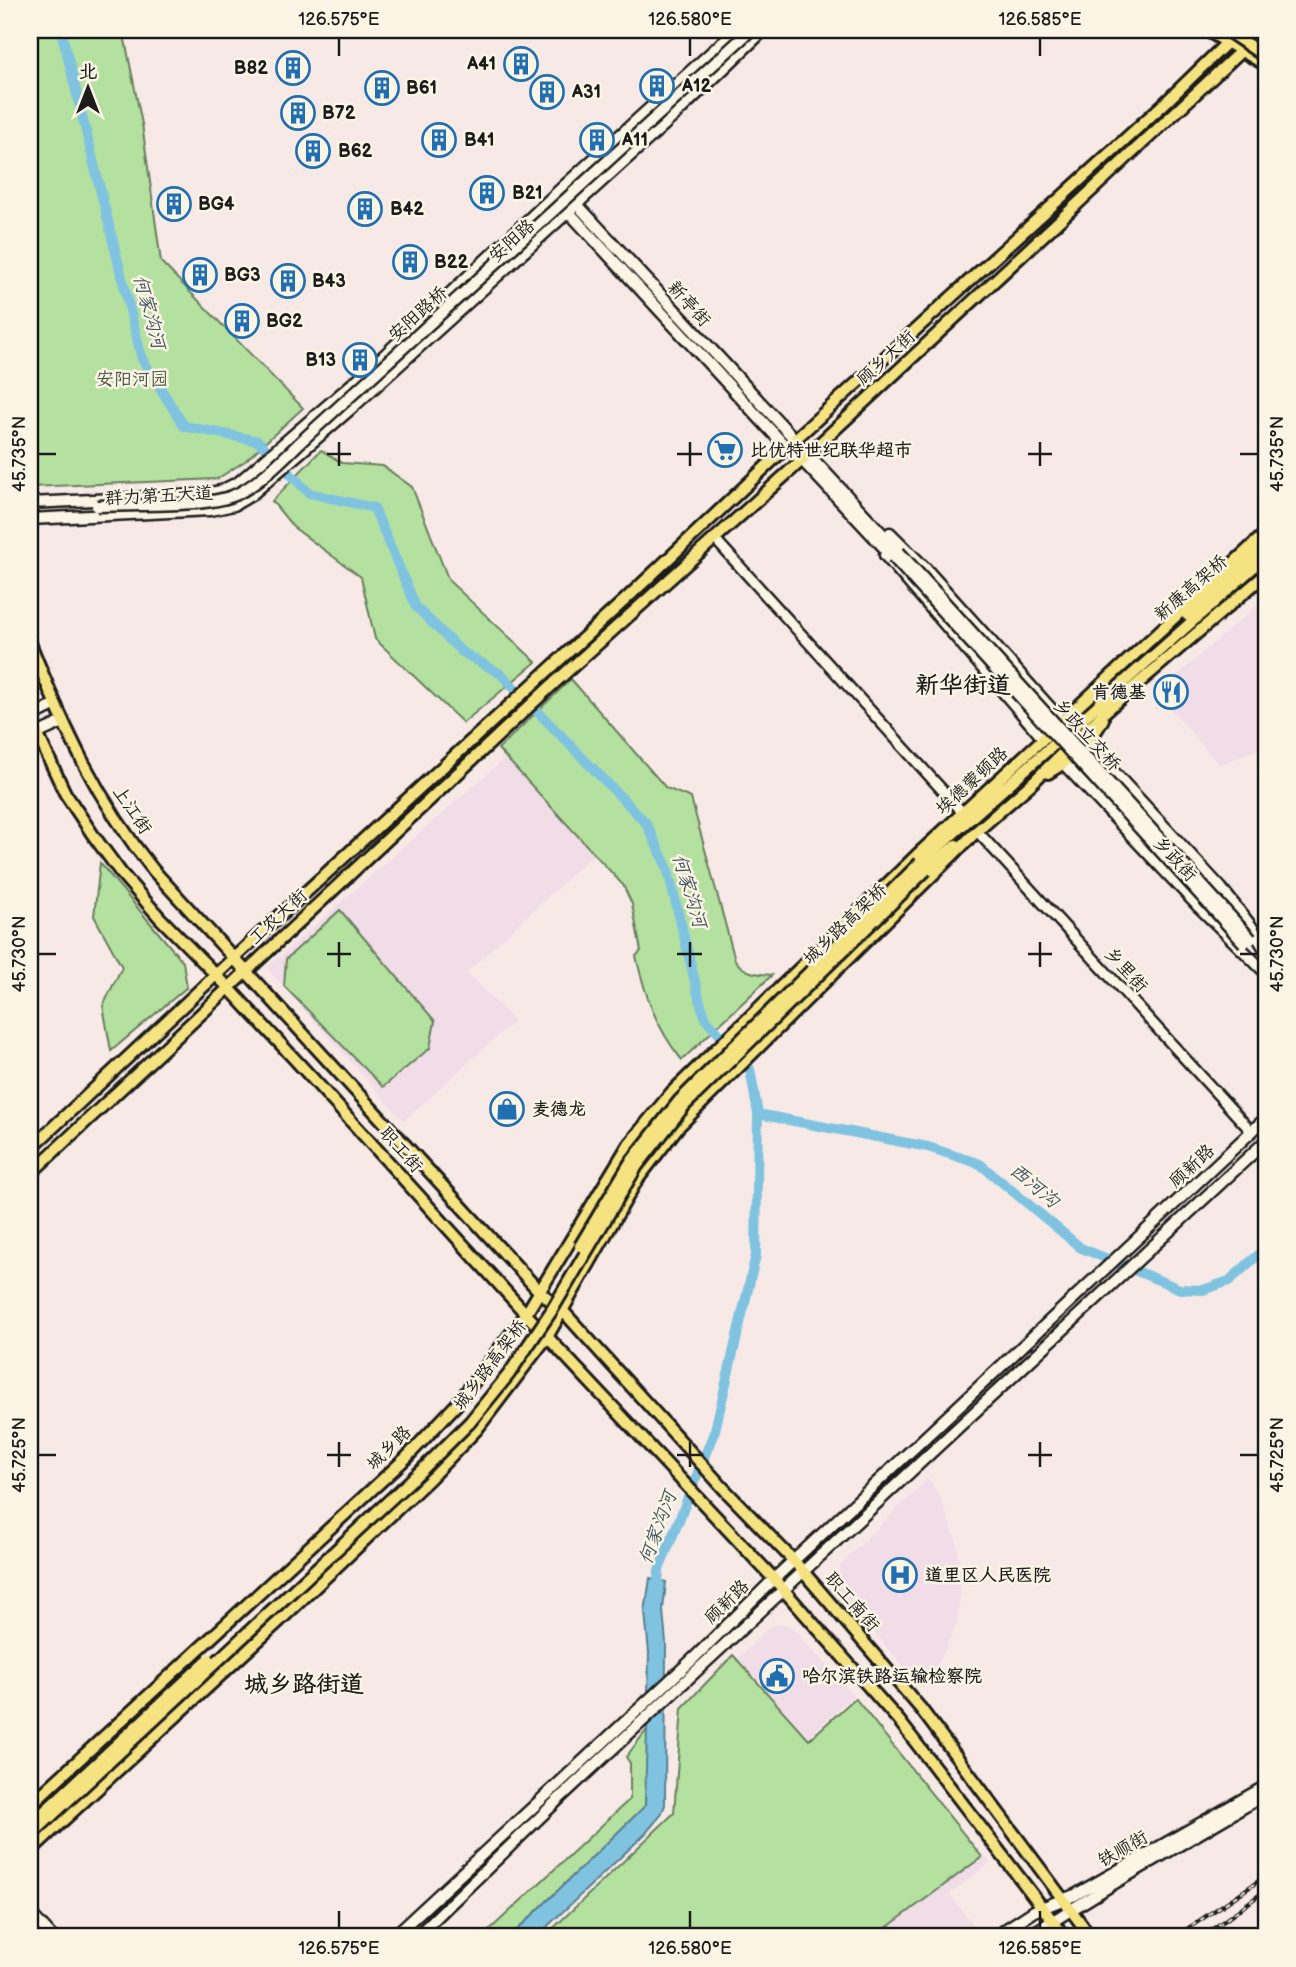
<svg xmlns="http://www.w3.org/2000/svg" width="1296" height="1967" viewBox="0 0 1296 1967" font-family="'Balsamiq Sans','LXGW WenKai TC',sans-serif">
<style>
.built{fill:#f1dde7}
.green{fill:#b4e19f;stroke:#687e5e;stroke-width:2}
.water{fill:#80c3e1;stroke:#588092;stroke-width:2}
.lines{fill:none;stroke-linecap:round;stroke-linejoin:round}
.river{stroke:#80c3e1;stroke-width:10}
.tertiary-casing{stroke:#1c1c1c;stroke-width:14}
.secondary-casing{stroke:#1c1c1c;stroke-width:15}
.primary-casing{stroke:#1c1c1c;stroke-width:16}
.trunk-casing{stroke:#1c1c1c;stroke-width:16}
.tertiary{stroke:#fcf5e5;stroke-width:9}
.secondary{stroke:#fcf5e5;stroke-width:10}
.primary{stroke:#f5e382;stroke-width:10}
.trunk{stroke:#f5e382;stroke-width:10}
.rail-casing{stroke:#1c1c1c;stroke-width:4.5}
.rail{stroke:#fcf5e5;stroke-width:2;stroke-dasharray:5;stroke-linecap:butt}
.secondary-bridge-casing{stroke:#1c1c1c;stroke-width:15;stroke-linecap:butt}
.trunk-bridge-casing{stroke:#1c1c1c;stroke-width:16;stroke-linecap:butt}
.secondary-bridge{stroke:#fcf5e5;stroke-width:10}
.trunk-bridge{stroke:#f5e382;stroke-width:10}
.ticks{fill:none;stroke:#1c1c1c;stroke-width:2.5}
.labels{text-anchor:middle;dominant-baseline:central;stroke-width:5;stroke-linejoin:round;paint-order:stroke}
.poi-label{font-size:18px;font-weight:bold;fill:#1c1c1c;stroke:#fcf5e5;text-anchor:start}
.street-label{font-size:18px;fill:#1c1c1c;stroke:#fcf5e5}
.park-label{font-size:18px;fill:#4a5743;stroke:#fcf5e5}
.water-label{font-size:19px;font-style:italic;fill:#3f5661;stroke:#fcf5e5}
.district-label{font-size:24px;font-weight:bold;fill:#1c1c1c;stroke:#fcf5e5}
.neatline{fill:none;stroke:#1c1c1c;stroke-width:2.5}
.ticks-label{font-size:18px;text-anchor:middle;fill:#1c1c1c}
</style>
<rect width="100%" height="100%" fill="#f7eae6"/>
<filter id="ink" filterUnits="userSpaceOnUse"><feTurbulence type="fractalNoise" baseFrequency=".0143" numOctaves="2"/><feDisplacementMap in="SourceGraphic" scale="14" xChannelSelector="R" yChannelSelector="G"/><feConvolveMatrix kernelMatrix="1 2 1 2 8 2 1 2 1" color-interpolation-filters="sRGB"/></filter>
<g filter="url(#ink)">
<path class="built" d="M1266,597V746L1219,765L1157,693Z
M506,757L595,853L467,972L514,1021L404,1121L266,968Z
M928,1478L939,1495L957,1542L961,1586L957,1623L941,1659L923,1688L837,1591L840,1565Z
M784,1623L791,1626L853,1695L809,1737L738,1658L767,1629L774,1625Z
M984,1855L990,1863L950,1894L982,1937H877Z"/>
<path class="green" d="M30,30H123L142,124L161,262L303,408L245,461L217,479L30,487V74L32,73Z
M321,450L342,463L383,466L412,487L449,581L536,662L463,723L375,639L361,577L293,527L272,501Z
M571,679L666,788L691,798L735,960C744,973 756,974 772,975L682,1060C656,1028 645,995 636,956L641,951L632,904L623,885L498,749Z
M100,863L183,962L187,987L111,1051L103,1006L122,967L94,916Z
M340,910L435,1021L430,1048L383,1087L284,986L286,959Z
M733,1655L809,1740L855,1698L982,1857L874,1937H544L674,1813L682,1708Z
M649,1727L645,1806L510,1937H482L630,1799V1763L626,1757Z"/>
<path class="water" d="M650,1578L666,1582L663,1610L666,1643L665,1805L661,1815L645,1834L536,1937H510L645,1806L649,1653L645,1612Z"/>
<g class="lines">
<path class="river" d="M61,30L142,359L184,426L258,441L309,493L374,508L416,607L462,652L501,674L646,823L667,867L700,1002L706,1019L750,1069L758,1114L756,1255L715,1430L659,1570L657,1593
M758,1114L928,1147L980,1164L1081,1248L1180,1289L1203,1290L1229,1281L1266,1248"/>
<g class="tertiary-casing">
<path id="tertiary" d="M714,538L963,813
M977,831L1252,1132"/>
</g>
<g class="secondary-casing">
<path id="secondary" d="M572,199L899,552
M565,208L786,447L802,460L893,557
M30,503L199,495L221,491L239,482L373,366L562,188L736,30
M30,519L210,510L234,505L251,495L355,405L676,114L764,30
M890,533L926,569L1062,721
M885,555L1043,738
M30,717L54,705
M30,737L63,722
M1087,743L1221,888L1251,926L1266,951
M1064,764L1199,907L1266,973
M30,1913L52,1937
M393,1937L693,1659L774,1579L1266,1118
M416,1937L563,1795L1266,1141
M994,1937L1034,1911L1075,1895L1266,1786
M1027,1937L1113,1884L1266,1794"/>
</g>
<g class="primary-casing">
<path id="primary" d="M30,643C64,728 96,799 154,871L539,1291L562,1310L726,1491L794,1561L921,1709L1091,1937
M30,718L65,793L93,835L121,873L160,918L228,987L312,1078L526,1314L774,1579L900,1722L1065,1937
M30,1149L235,957L626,599L793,441L1165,103L1240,30
M30,1174L551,686L802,460L1177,111L1241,51L1259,30"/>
</g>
<g class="trunk-casing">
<path id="trunk" d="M1206,30L1266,65
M1262,30L1266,32
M1187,615L1266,546
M1048,773C1070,760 1091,743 1103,719
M920,863L1266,556
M926,870L956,845
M30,1805L406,1458L457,1404L526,1314L629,1144L672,1092L916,856L1266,533
M30,1851L277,1623L429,1479L477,1429L547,1337L637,1180L678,1127L977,831L1031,784L1107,710L1266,574"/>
</g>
<use href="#tertiary" class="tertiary"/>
<use href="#secondary" class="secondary"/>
<use href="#primary" class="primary"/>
<use href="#trunk" class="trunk"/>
<g class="rail-casing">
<path id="rail" d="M1175,1937L1266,1876
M1202,1937L1266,1890"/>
</g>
<use href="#rail" class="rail"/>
<g class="secondary-bridge-casing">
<path id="secondary-bridge" d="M97,506C131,504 210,508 237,494C262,482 288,453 308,435L751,30
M899,552L1251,939
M893,557L1244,943"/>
</g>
<g class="trunk-bridge-casing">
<path id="trunk-bridge" d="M1226,30L1266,57
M580,1246L630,1163L679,1101L920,863
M30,1825L209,1659
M30,1836L424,1468L470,1422L509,1374L552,1310L637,1166L685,1105L926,870"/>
</g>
<use href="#secondary-bridge" class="secondary-bridge"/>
<use href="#trunk-bridge" class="trunk-bridge"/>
</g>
</g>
<path class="ticks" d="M339,38V56M690,38V56M1040,38V56M339,442V466M690,442V466M1040,442V466M38,454H56M327,454H351M677,454H702M1028,454H1052M1240,454H1258M339,942V967M690,942V967M1040,942V967M38,954H56M327,954H351M677,954H702M1028,954H1052M1240,954H1258M339,1442V1467M690,1442V1467M1040,1442V1467M38,1455H56M327,1455H351M677,1455H702M1028,1455H1052M1240,1455H1258M339,1911V1928M690,1911V1928M1040,1911V1928"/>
<defs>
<g id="building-ring" transform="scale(1.75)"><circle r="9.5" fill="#fcf5e5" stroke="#1f6fb2" stroke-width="1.5"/><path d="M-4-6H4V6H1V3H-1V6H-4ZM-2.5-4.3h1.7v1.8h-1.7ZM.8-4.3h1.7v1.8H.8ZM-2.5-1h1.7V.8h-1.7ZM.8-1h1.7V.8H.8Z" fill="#1f6fb2"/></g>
<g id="supermarket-ring" transform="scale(1.75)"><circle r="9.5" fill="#fcf5e5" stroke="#1f6fb2" stroke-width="1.5"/><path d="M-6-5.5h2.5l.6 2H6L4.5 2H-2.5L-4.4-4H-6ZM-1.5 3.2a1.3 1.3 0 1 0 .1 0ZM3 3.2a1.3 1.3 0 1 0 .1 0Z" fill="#1f6fb2"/></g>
<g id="restaurant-ring" transform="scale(1.75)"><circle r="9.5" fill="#fcf5e5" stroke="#1f6fb2" stroke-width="1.5"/><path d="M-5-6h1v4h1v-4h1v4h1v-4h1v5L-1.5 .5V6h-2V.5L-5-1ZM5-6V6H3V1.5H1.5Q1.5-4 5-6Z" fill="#1f6fb2"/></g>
<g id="shop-ring" transform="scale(1.75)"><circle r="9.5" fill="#fcf5e5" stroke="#1f6fb2" stroke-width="1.5"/><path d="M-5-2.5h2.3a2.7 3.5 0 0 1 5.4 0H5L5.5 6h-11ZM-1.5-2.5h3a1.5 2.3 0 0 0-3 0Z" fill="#1f6fb2"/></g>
<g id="hospital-ring" transform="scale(1.75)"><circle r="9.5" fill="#fcf5e5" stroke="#1f6fb2" stroke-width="1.5"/><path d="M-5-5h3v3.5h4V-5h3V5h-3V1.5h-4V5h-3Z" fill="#1f6fb2"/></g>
<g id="civic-ring" transform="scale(1.75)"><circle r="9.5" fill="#fcf5e5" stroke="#1f6fb2" stroke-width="1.5"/><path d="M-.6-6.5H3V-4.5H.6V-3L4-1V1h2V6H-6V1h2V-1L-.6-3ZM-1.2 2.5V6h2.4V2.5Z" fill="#1f6fb2"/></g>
</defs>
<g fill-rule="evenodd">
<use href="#building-ring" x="521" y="64"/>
<use href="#building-ring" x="293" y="68"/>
<use href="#building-ring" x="657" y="86"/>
<use href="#building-ring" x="382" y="88"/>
<use href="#building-ring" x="547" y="92"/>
<use href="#building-ring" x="298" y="113"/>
<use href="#building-ring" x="439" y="140"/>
<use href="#building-ring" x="597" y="140"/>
<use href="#building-ring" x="313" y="151"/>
<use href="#building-ring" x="487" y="193"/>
<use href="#building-ring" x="174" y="204"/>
<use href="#building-ring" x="365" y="209"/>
<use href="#building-ring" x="410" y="262"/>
<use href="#building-ring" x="200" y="275"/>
<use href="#building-ring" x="288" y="281"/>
<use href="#building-ring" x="242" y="321"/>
<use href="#building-ring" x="360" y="360"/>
<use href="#supermarket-ring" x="725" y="450"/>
<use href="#restaurant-ring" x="1171" y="692"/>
<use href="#shop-ring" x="507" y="1109"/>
<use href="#hospital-ring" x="900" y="1575"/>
<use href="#civic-ring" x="777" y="1676"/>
</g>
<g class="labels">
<g class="poi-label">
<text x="496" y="64" text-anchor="end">A41</text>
<text x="268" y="68" text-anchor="end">B82</text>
<text x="682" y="86">A12</text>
<text x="406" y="88">B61</text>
<text x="572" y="92">A31</text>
<text x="322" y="113">B72</text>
<text x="464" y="140">B41</text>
<text x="622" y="140">A11</text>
<text x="338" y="151">B62</text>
<text x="512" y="193">B21</text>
<text x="198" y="204">BG4</text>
<text x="390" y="209">B42</text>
<text x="434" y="262">B22</text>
<text x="224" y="275">BG3</text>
<text x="312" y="281">B43</text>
<text x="266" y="321">BG2</text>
<text x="336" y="360" text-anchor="end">B13</text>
<text x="750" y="450">比优特世纪联华超市</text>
<text x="1146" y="692" text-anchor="end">肯德基</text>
<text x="532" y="1109">麦德龙</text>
<text x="925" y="1575">道里区人民医院</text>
<text x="802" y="1676">哈尔滨铁路运输检察院</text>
</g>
<g class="street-label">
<text transform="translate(512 241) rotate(-42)">安阳路</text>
<text transform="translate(689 304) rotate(48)">新亭街</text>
<text transform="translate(418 314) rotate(-42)">安阳路桥</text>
<text transform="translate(886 358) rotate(-43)">顾乡大街</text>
<text transform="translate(159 496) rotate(-3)">群力第五大道</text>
<text transform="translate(1191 588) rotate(-41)">新康高架桥</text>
<text transform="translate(1087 735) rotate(48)">乡政立交桥</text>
<text transform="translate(972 781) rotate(-43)">埃德蒙顿路</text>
<text transform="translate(132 810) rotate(56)">上江街</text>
<text transform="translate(1175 859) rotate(47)">乡政街</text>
<text transform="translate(278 917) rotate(-43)">工农大街</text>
<text transform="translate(845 924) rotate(-44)">城乡路高架桥</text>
<text transform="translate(1126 970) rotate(48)">乡里街</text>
<text transform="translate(401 1150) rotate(48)">职工街</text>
<text transform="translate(1192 1166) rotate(-43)">顾新路</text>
<text transform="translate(490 1365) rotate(-53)">城乡路高架桥</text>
<text transform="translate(389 1448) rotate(-45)">城乡路</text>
<text transform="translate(727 1602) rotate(-45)">顾新路</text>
<text transform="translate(852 1602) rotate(49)">职工南街</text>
<text transform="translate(1123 1849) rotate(-30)">铁顺街</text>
</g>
<g class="park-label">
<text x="132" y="379">安阳河园</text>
</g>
<g class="water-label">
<text transform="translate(149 312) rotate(75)">何家沟河</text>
<text transform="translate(689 891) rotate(73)">何家沟河</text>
<text transform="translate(1034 1186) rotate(40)">西河沟</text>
<text transform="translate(658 1528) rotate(-70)">何家沟河</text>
</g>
<g class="district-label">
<text x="963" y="685">新华街道</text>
<text x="304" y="1684">城乡路街道</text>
</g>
</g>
<rect width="1296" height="1967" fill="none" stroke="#fcf5e5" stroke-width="77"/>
<g transform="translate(88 88)" stroke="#fcf5e5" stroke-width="5" paint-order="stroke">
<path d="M0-5L12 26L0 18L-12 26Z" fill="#1c1c1c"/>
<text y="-10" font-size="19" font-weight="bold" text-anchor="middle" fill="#1c1c1c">北</text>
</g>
<rect x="38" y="38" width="1220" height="1890" class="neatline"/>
<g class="ticks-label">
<text x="339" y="25">126.575°E</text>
<text x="690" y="25">126.580°E</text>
<text x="1040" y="25">126.585°E</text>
<text transform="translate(19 454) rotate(-90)" y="6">45.735°N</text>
<text transform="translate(1277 454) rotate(-90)" y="6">45.735°N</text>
<text transform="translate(19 954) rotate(-90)" y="6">45.730°N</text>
<text transform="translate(1277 954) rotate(-90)" y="6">45.730°N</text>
<text transform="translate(19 1455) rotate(-90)" y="6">45.725°N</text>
<text transform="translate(1277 1455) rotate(-90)" y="6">45.725°N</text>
<text x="339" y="1954">126.575°E</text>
<text x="690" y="1954">126.580°E</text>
<text x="1040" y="1954">126.585°E</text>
</g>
</svg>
